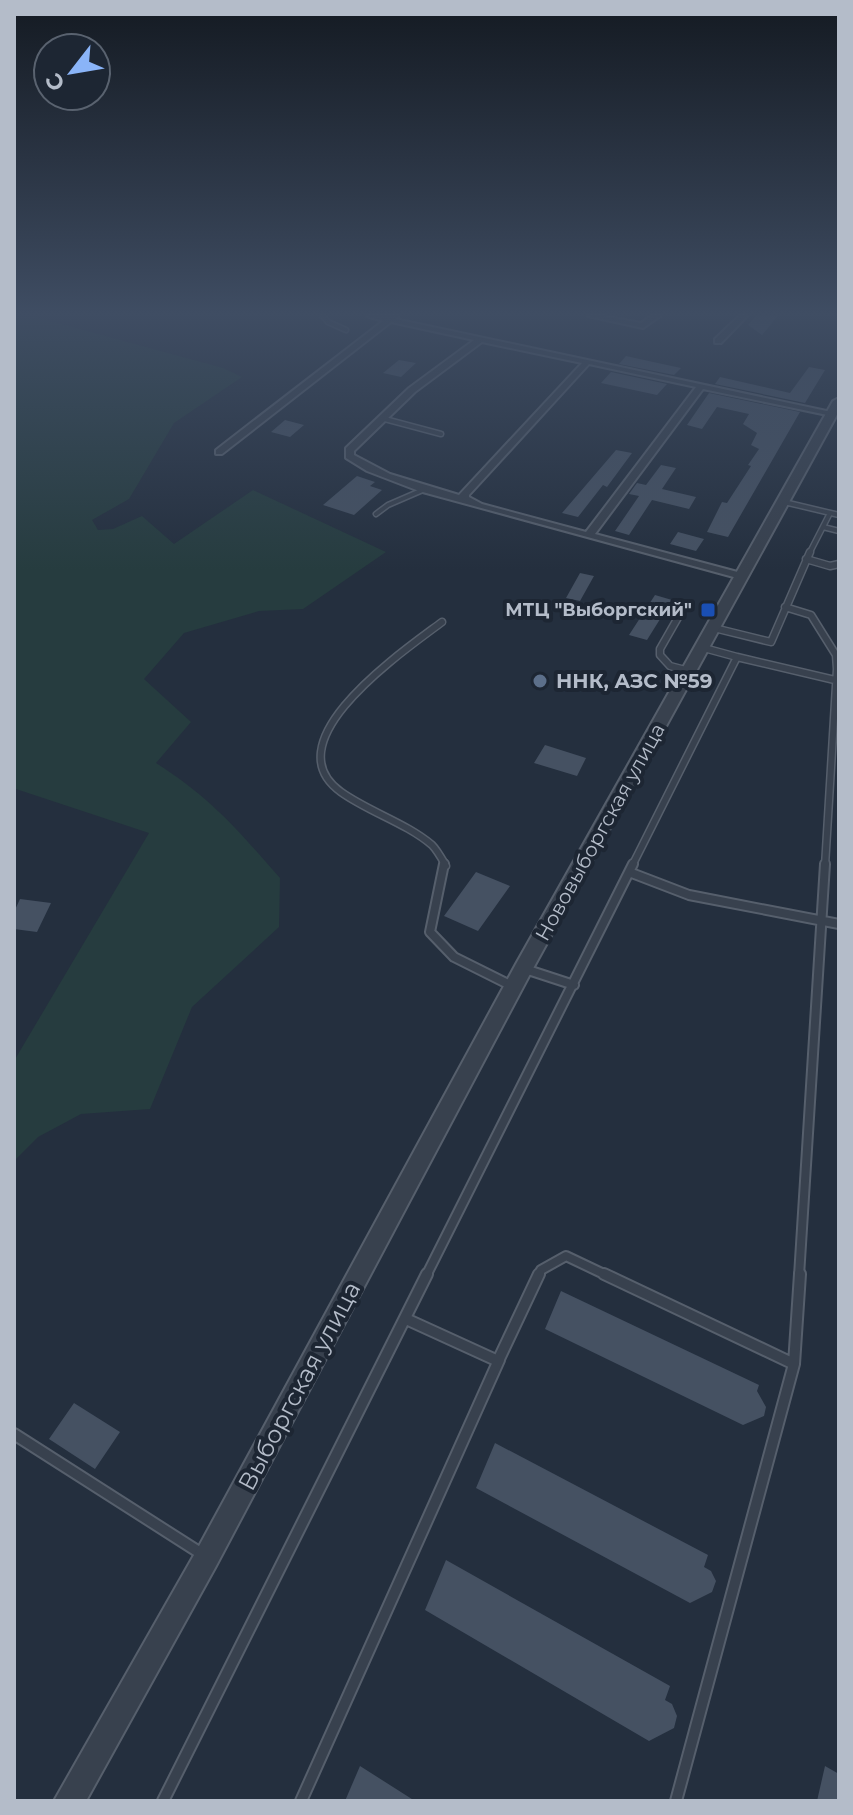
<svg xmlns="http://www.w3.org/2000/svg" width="853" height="1815" viewBox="0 0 853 1815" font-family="Montserrat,sans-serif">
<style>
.green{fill:#263c3f}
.building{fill:#455162}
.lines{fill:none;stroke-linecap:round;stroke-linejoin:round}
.service-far3-casing{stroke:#565f6c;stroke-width:7}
.service-far2-casing{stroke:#565f6c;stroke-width:9}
.service-far1-casing{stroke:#565f6c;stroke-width:12}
.service-casing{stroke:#565f6c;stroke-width:14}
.minor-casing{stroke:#565f6c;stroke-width:4}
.tertiary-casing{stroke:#565f6c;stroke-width:4}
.service-far3{stroke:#38414e;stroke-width:4}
.service-far2{stroke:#38414e;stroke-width:6}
.service-far1{stroke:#38414e;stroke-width:8}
.service{stroke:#38414e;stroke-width:10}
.minor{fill:#38414e;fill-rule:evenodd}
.tertiary{fill:#38414e;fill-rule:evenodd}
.transit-dot{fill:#1a4fb4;stroke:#1d2633;stroke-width:3}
.service-dot{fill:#5c6f8a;stroke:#1d2633;stroke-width:3}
.labels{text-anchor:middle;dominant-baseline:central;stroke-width:8;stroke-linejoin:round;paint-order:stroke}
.far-poi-label{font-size:18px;font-weight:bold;fill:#b4bcc9;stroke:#1d2633;text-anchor:end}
.poi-label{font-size:20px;font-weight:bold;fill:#b4bcc9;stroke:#1d2633;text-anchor:start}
.street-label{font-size:20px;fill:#b4bcc9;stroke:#1d2633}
.near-street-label{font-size:24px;fill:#b4bcc9;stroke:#1d2633}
</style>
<rect width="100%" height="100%" fill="#242f3e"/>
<path class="green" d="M14,316H32L223,368L242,377L174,423L129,499L92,520L98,530L113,529L142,516L174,544L253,490L386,552L303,609L259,611L184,633L144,679L191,722L156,763C211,798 237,829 280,878L279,927L192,1007L150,1109L81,1114L38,1137L14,1161V1061L149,833L16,789L14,791Z"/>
<path class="building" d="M756,316H778L762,335L748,325Z
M626,356L644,360L681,368L674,375L619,364Z
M399,360L416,363L401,377L383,373Z
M809,367L825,370L805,403L715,384L720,377L790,393Z
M611,372L667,384L657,395L601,383Z
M709,393L800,412L728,537L707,532L722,502L727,503L751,466L748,465L759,449L751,445L757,433L743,424L749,414L717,407L702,429L687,425Z
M285,420L304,425L290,437L271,432Z
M616,450L632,453L607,487L603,485L578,517L562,513Z
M661,465L676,468L662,489L696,497L689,509L652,500L629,535L615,531L639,496L629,494L637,483L646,485Z
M357,476L375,482L370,486L382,490L354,515L323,505Z
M678,532L704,539L696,551L670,544Z
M580,573L594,576L580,601L566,598Z
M655,595L672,600L647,640L629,635Z
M545,745L586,758L577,776L534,763Z
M476,872L510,886L478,931L444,916Z
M20,899L51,903L37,932L14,929V912Z
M561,1291L759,1385L757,1391L766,1407L764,1416L743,1425L545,1329Z
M74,1403L120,1432L95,1469L49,1439Z
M495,1443L708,1555L704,1567L711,1571L716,1581L712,1592L690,1603L476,1488Z
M446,1560L670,1686L665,1700L672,1704L677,1716L674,1728L649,1741L425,1610Z
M360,1766L415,1801H345Z
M825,1766L839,1774V1801H817Z"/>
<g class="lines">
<g class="service-far3-casing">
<path id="service-far3" d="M323,316L328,322L346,330
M381,418L441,434
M784,502L839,515
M376,514L388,505L425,489
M823,527L839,531
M809,554L830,513"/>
</g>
<g class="service-far2-casing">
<path id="service-far2" d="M806,559L830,566L839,564
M785,607L811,615L836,655L837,669L825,866
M680,614L660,649V655L670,666L689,671
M442,622C405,650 270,741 341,792C369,812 406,823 432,845C437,850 442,859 446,866
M714,628L771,642L810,552
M737,657L839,681
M632,866L737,657L704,648"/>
</g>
<g class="service-far1-casing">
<path id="service-far1" d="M444,864L430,932L454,957L512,986
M629,872L689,895L839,924
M525,969L574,985
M426,1276L633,864
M538,1276L541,1270L566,1256L608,1276
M799,1276L825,864"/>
</g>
<g class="service-casing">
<path id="service" d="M604,1274L794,1364
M406,1319L498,1361L539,1274
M14,1434L202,1554
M163,1801L427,1274
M301,1801L499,1360
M676,1801L794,1364L800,1274"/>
</g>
<g class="minor-casing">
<path id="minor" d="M367,316H398L395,319L836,413L832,416L703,389L595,534L745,574L746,576L741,579L419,491L367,471L346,458V448L409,388L474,340L391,322L222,454H216V450L383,321ZM482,342L582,363L459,495L390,474L354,455V451L415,392ZM589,364L696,387L586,532L482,504L469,497V495Z
M588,316H603L641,323L651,316H660L643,328Z
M739,316H747L721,343H715V339Z"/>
</g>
<g class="tertiary-casing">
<path id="tertiary" d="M839,398V411L530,974L216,1566L86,1801H54L198,1548L516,964L833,401Z"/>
</g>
<use href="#service-far3" class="service-far3"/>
<use href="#service-far2" class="service-far2"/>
<use href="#service-far1" class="service-far1"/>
<use href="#service" class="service"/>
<use href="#minor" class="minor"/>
<use href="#tertiary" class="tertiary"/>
</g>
<linearGradient id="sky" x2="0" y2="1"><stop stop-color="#141a22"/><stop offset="0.55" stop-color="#3f4d63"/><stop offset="1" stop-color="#3f4d63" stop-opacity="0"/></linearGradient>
<rect width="853" height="570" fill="url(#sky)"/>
<rect class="transit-dot" x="700" y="602" width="16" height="16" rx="4"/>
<circle class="service-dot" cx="540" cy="681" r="8"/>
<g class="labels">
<g class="far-poi-label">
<text x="692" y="610">МТЦ "Выборгский"</text>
</g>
<g class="poi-label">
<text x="556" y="681">ННК, АЗС №59</text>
</g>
<g class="street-label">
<text transform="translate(600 832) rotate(-61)">Нововыборгская улица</text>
</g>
<g class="near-street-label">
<text transform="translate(299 1386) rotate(-62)">Выборгская улица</text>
</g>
</g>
<rect width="853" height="1815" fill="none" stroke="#b4bcc9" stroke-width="32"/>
<g transform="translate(72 72) rotate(239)"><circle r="38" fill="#1d2633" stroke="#59626f" stroke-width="2"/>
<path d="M0-6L14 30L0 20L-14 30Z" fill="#8ab4f8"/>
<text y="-12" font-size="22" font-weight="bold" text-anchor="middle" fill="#b4bcc9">С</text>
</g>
</svg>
